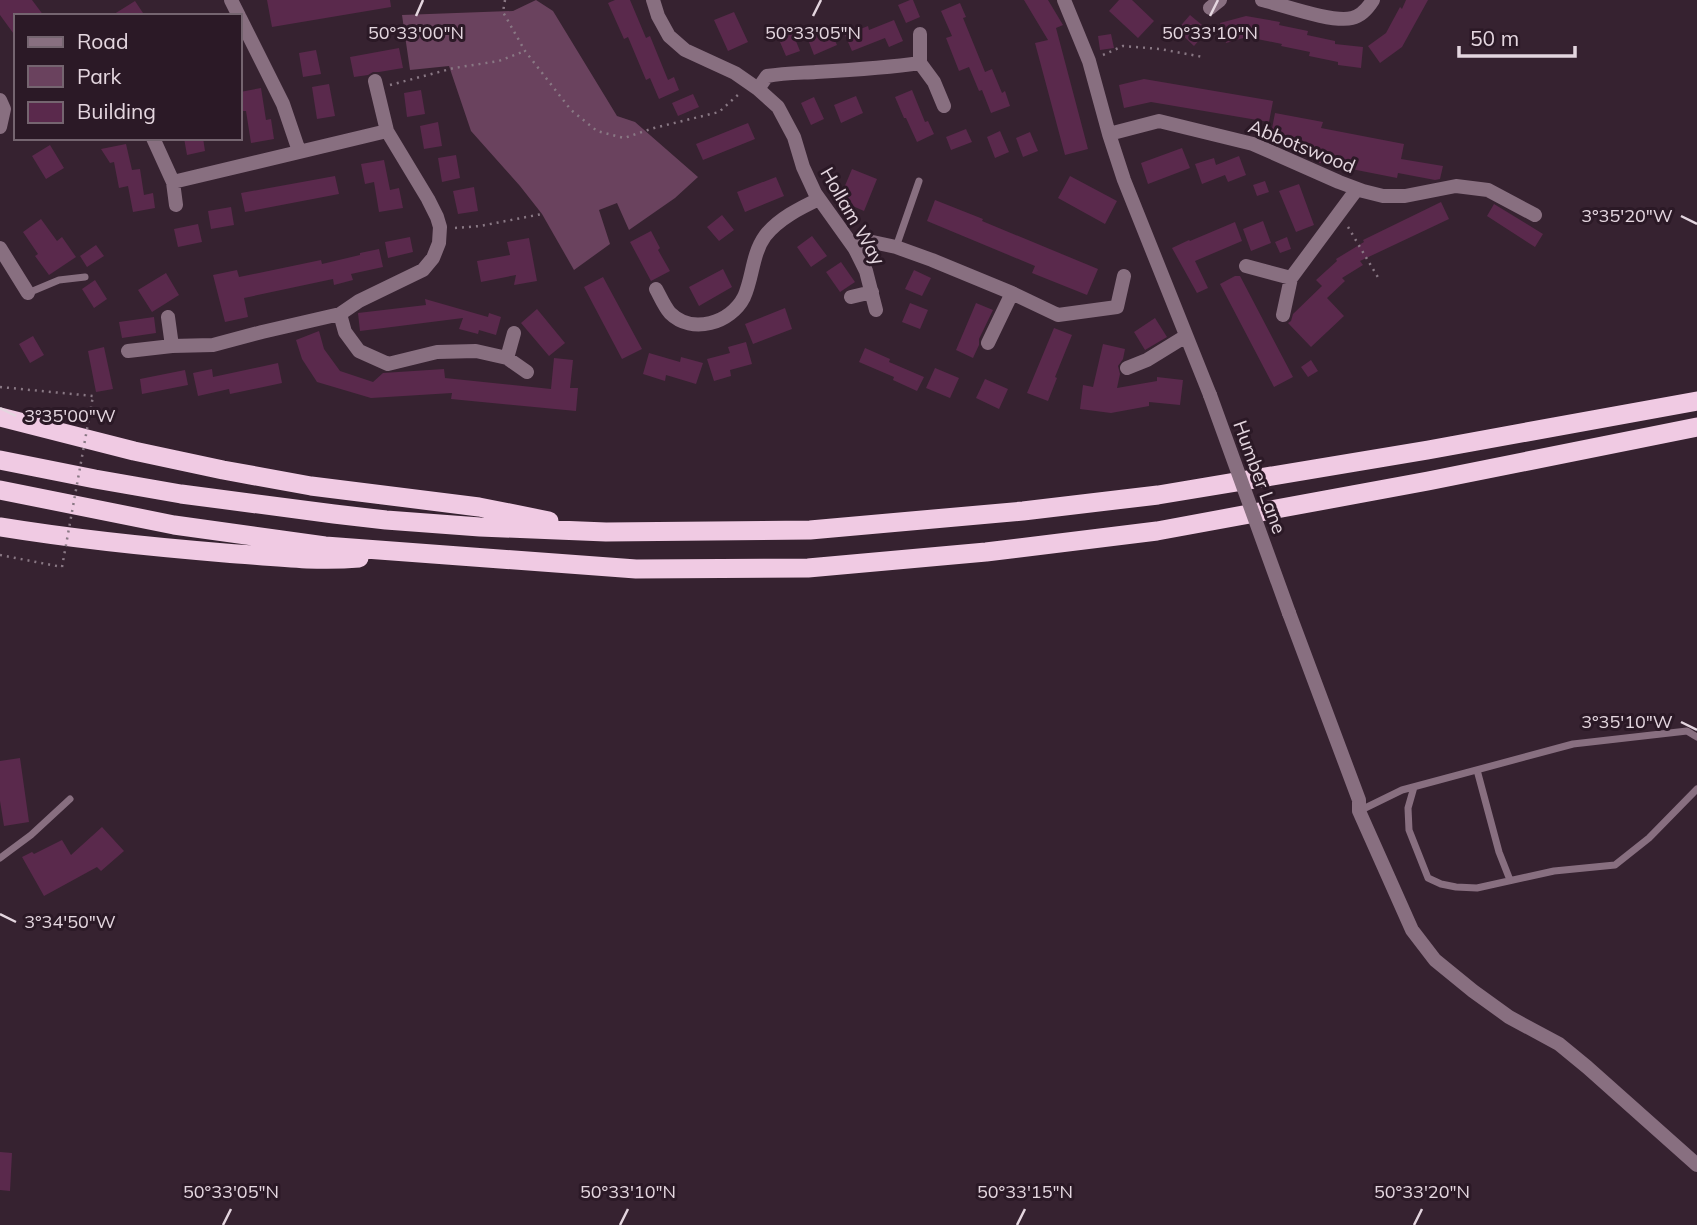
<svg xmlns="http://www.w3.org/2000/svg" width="1697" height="1225" viewBox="0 0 1697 1225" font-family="Mulish,sans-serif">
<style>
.green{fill:#6a425e}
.building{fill:#5a294c}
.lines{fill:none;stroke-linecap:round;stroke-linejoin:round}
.path{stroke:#897884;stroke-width:2.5;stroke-dasharray:2 5;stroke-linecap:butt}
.service{stroke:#886f80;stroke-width:7}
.minor{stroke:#886f80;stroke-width:14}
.trunk{stroke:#f0cae3;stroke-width:19}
.path-bridge{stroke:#897884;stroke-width:2.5;stroke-dasharray:2 5;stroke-linecap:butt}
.minor-bridge{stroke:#886f80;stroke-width:14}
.ticks{fill:none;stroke:#e4d6df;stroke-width:2.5}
.labels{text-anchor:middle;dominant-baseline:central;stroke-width:6;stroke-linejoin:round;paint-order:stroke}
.street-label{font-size:19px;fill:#e4d6df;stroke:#2b1926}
.ticks-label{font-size:18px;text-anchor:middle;fill:#e4d6df;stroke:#2b1926;stroke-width:6;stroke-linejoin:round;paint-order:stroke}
</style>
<rect width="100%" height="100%" fill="#362230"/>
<path class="green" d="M536,0L553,11L617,116L635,122L698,177L675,198L629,230L617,203L599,210L610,244L574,270L542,214L520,186L471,131L449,66L410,70L402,15L513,11Z"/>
<path class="building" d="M0,0H32L44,16H16V37L0,15Z
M267,0H390L391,7L272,27Z
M615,0H630L646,38L650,36L668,80L674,77L679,90L659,99L650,78L646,80L628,37L624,39L608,3Z
M910,0H913L920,17L906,23L898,5Z
M1024,0H1048L1063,25L1056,28L1088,149L1065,155L1035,43L1048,40Z
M1119,0H1132L1154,21L1138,38L1109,11Z
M1406,0H1428L1402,47L1380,63L1368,46L1386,33L1400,7L1402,9Z
M135,1L145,16H111Z
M960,3L966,17L963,18L985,72L992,69L1002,93L1005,91L1010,106L991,113L982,90L979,91L969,67L959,71L946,38L952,36L941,11Z
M734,12L748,42L728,51L714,20Z
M1190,15L1208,30L1194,46L1177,30Z
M1246,16L1280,22L1279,25L1308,31L1307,35L1335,41V44L1363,47L1361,68L1338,65V62L1309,56L1310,52L1281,46L1282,44L1247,37L1226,43L1220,23Z
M894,20L903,41L889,47L885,38L852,51L845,35L868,26L869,30Z
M829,28L837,45L814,55L807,37Z
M791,29L800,51L786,56L777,35Z
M1111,34L1114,48L1100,50L1098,36Z
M399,48L403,68L379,72H373L368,75L354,77L350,57Z
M316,50L321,74L303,77L299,53Z
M1144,79L1273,101L1269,122L1151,102L1124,108L1119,85Z
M329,84L335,116L317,119L312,87Z
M261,88L266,120L271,119L274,139L251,143L246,111H242L240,92Z
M421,90L425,114L407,117L404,93Z
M912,90L925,122L928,121L934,134L917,142L906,118H904L895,97Z
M693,94L699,107L678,116L672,103Z
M856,96L863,113L841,123L834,105Z
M814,97L824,119L811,125L801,103Z
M1275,113L1323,122L1321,128L1404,144L1401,159L1443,166L1440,179L1435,180L1398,173L1397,178L1321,163H1319L1322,149L1270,139Z
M438,122L442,146L424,149L420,126Z
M748,123L755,139L703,160L696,144Z
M966,129L972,142L951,150L946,137Z
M1000,131L1009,152L995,158L987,137Z
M1030,132L1038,151L1023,157L1016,138Z
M184,138H203L205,151L187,155Z
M126,144L132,170L140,169L144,195L153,193L155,208L133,212L128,186L119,188L114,162L110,163L101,149Z
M50,145L64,168L46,179L32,156Z
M1182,148L1190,168L1148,184L1141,163Z
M456,155L460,178L442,182L438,158Z
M1239,156L1246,175L1228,182L1225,175L1202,184L1195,164L1214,158L1216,165Z
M384,160L390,190L399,188L403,208L379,212L374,182L365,184L361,164Z
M852,169L877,179L864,211L839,200Z
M335,176L339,194L245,212L241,193Z
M1070,176L1117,201L1105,224L1058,198Z
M776,177L784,196L745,212L737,192Z
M1265,181L1269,192L1257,196L1253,185Z
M1299,184L1314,225L1296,232L1279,191Z
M474,187L478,211L458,214L453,191Z
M935,200L983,219L982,221L1098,269L1087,295L1032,273L1035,266L927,221Z
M1441,202L1449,219L1360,261L1363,265L1342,278L1345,281L1327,298L1344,316L1311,347L1288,323L1291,321L1293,314L1322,286L1316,280L1337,261L1336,259L1364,242L1363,240Z
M1494,204L1543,234L1535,247L1487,216Z
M231,207L234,225L211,229L208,211Z
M722,215L734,230L719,241L707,227Z
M41,219L57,241L62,237L76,257L49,275L35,256L38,254L23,232Z
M1263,221L1271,243L1251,251L1243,229Z
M1235,222L1242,241L1195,261L1208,288L1197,293L1172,248L1189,240L1190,241Z
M198,224L202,242L178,247L174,229Z
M651,231L660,248L658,250L670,271L651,281L630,242Z
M812,236L827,256L811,267L797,247Z
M410,237L413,252L388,258L385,242Z
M1287,237L1291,249L1280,253L1275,242Z
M529,238L537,281L514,285L516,275L481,282L477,261L510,255L507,242Z
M96,245L104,256L87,267L80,256Z
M379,249L383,267L351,274L353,280L334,285L333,279L244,298L248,317L225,322L213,275L237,270L239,277L321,260L322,264L360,255V253Z
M841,262L855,282L840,292L826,272Z
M723,269L732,287L699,306L689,287Z
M914,270L931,278L922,296L905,289Z
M166,273L179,295L152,312L138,290Z
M1235,276H1240L1293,377L1274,387L1220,284Z
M603,277L642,349L622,359L584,287Z
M95,280L107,299L94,308L82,289Z
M425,299L488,317L489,313L501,317L496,335L479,330L478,334L459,329L463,318L360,331L358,313L426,305Z
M910,303L928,310L920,329L902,322Z
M976,303L993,310L979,339V345L973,358L956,350Z
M785,308L792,329L753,344L745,324Z
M537,309L565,343L549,356L521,323Z
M154,317L156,333L122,338L119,322Z
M1155,318L1167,337L1145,350L1134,332Z
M1054,328L1072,335L1055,377L1057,378L1048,401L1027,393Z
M319,331L324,349L340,371L373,382L383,373L444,369L445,378L551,389L554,358L573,360L570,388H578L576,411L451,399L452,393L371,398L317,382L302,359L296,340Z
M33,336L44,355L30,363L19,344Z
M746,342L752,364L730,370L731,376L714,381L707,359L730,353L728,347Z
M1103,344L1125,349L1123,359L1118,366L1120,374L1117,388L1157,381V377L1183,380L1180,405L1149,402V406L1111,413L1080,409L1083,385L1093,387Z
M104,347L113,389L96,392L88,351Z
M865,348L890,359L889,362L924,377L917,391L893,380L894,377L859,362Z
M649,353L680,362L681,357L703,363L696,384L666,375L665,381L643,374Z
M1311,360L1318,371L1308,377L1301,367Z
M278,363L282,383L230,394L229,389L198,396L193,373L212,369L213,377Z
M935,368L959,378L950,398L926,388Z
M185,370L188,385L142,394L140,379Z
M985,379L1008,389L999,409L976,398Z
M20,758L29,822L4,826L0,801V761Z
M102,827L124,851L101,871L97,867L44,896L22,857L32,852L34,854L62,840L71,855Z
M0,1152L12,1153L10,1191L0,1190Z"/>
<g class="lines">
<path class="path" d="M505,0L503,12L525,51L571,110L597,131L624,138L654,128L719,112L740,93
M1103,55L1123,46L1160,49L1203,57
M390,85L454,68L499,61L525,51
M1348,227L1379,279
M455,228L480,226L542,214
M0,387L93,396
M0,555L62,567"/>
<path class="service" d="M896,247L919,181
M28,293L59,280L85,277
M1477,770L1499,852L1510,880
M1414,787L1408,808L1409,830L1428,878L1441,884L1456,887L1477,888L1554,871L1615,865L1649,838L1697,789
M1359,811L1402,790L1573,744L1687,731L1697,737
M0,858L31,835L70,799"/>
<path class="minor" d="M231,0L239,16
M653,0L658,16L669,36L685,50L735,73L758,89L767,76C784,73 800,73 816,72C851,70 886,68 920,63L934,82L944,106
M1064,0L1089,61L1109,134L1124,180L1210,395
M1262,0C1283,5 1332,23 1352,18C1361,16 1368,8 1373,0
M1210,8L1220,0
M240,18L283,104L299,151
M920,63V34
M758,89L778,107L794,137L803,167L815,193L855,249L866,271L876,310
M0,100L4,109L0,127
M1109,134L1159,121L1253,144L1339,182L1363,191L1383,196H1405L1456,186L1488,190L1535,215
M153,138L173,182L176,205
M173,182L387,131
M0,248L28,293
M855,249L868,241L896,247L932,260L1012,293L1058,315L1117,307L1124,276
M1246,266L1291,278
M656,289C660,296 664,306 670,313C692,335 731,323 744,297C753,277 752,254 765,236C778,219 800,208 819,199
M851,297L872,292
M340,314L345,332L359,351L388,364L437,352L476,351L507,358L527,372
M1283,315L1291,278L1357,189
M168,317L172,346
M988,343L1012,293
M128,351L172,346L213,345L262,332L340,314L359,301L423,270L433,258L439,243L440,227L437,217L428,199L387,131L375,81
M507,358L514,333
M1127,368L1147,360L1186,336
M1289,613L1359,800V811L1412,930L1435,960L1473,991L1509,1017L1559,1044L1587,1067L1697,1165"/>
<path class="trunk" d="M0,417L134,451L223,470L311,486L479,507L549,521
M0,460L95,479L181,494L334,514L386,520L480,527L606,532L810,530L1023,511L1158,495L1428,450L1697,401
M0,490L174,525L325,546L636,569L808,568L986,552L1157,531L1428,481L1697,427
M0,527C74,539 150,547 225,553C269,556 314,562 359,558"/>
<path class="path-bridge" d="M62,567L93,396"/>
<path class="minor-bridge" d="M1210,395L1289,613"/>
</g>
<path class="ticks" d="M416,16L423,0M813,16L821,0M1210,16L1218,0M1681,216L1697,224M0,408L16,416M1681,722L1697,730M0,914L16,922M223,1225L231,1209M620,1225L628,1209M1017,1225L1025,1209M1414,1225L1422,1209"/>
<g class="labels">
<g class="street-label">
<text transform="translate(1302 146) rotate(22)">Abbotswood</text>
<text transform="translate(853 216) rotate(60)">Hollam Way</text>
<text transform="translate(1260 477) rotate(70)">Humber Lane</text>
</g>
</g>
<g class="ticks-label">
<text x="416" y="39">50°33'00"N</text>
<text x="813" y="39">50°33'05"N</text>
<text x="1210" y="39">50°33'10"N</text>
<text x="1627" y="222">3°35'20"W</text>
<text x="70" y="422">3°35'00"W</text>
<text x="1627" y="728">3°35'10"W</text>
<text x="70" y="928">3°34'50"W</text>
<text x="231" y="1198">50°33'05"N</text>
<text x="628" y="1198">50°33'10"N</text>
<text x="1025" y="1198">50°33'15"N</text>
<text x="1422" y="1198">50°33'20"N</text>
</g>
<rect x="14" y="14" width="228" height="126" fill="#2b1926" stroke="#756570" stroke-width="2"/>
<rect x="28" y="37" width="35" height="10" fill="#886f80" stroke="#756570" stroke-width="2"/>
<text x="77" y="49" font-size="21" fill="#e4d6df">Road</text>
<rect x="28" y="66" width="35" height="21" fill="#6a425e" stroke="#756570" stroke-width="2"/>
<text x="77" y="84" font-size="21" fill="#e4d6df">Park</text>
<rect x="28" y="102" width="35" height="21" fill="#5a294c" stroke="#756570" stroke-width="2"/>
<text x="77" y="119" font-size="21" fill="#e4d6df">Building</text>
<path d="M1459 46v10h116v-10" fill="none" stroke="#e4d6df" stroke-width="3.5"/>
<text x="1470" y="46" font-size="21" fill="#e4d6df" stroke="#2b1926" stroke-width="5" paint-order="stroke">50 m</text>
</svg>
